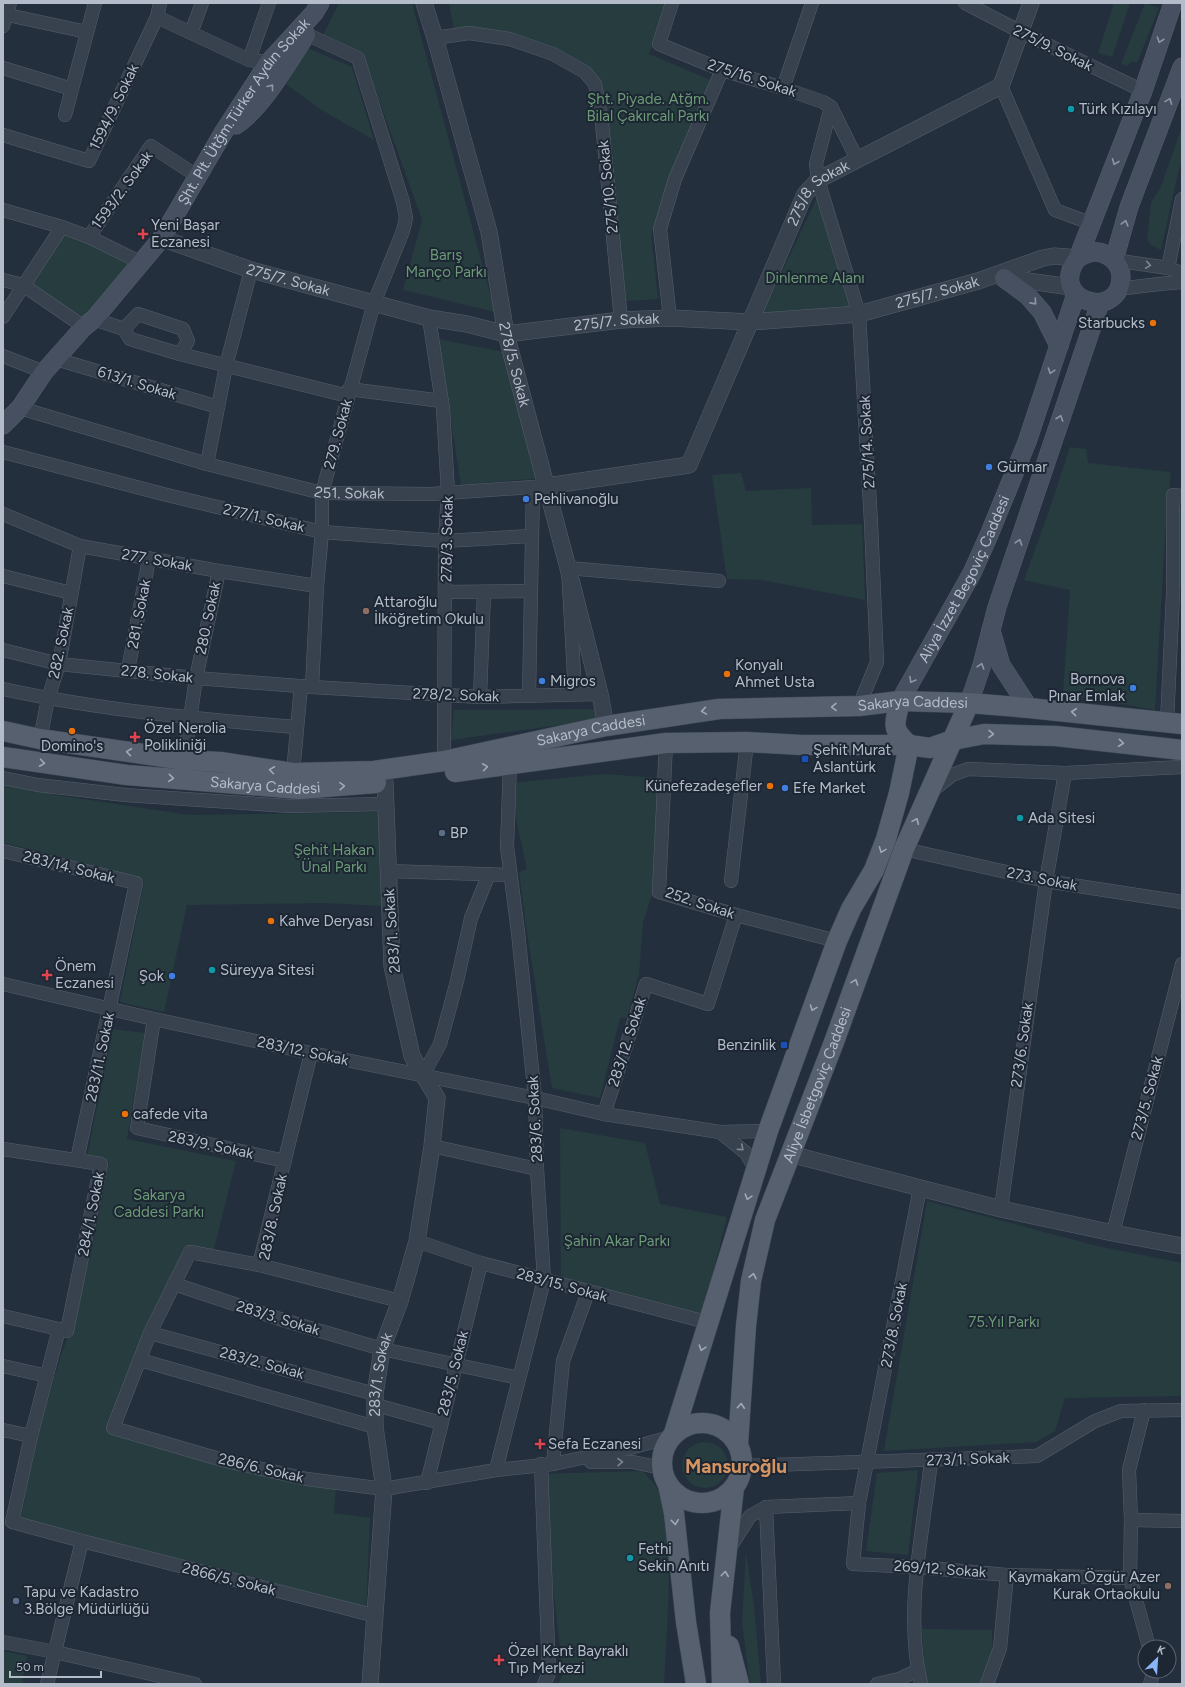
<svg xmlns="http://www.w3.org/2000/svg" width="1185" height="1687" viewBox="0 0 1185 1687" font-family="Figtree,sans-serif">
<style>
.green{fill:#263c3f}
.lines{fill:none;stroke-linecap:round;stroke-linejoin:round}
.minor-casing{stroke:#565f6c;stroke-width:14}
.tertiary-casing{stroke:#565f6c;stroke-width:17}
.secondary-casing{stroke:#565f6c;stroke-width:19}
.primary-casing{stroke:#414a57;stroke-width:21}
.minor{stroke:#38414e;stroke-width:13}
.tertiary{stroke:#38414e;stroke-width:16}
.secondary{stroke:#465061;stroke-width:18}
.primary{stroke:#56606e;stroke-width:20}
.oneway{stroke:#8e96a5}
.oneway2{stroke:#7c8592}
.oneway3{stroke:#a1aab7}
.culture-dot{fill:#0f9aa8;stroke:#1d2633;stroke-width:1.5}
.health-dot{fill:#e0444e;stroke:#1d2633;stroke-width:1.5}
.food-dot{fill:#e8710a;stroke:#1d2633;stroke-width:1.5}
.shop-dot{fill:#3f7fe0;stroke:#1d2633;stroke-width:1.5}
.education-dot{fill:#8d6e63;stroke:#1d2633;stroke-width:1.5}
.transit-dot{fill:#1a4fb4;stroke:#1d2633;stroke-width:1.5}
.service-dot{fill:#5c6f8a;stroke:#1d2633;stroke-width:1.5}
.labels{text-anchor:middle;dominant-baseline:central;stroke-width:4;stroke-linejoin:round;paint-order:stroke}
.street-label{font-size:15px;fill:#b4bcc9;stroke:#1d2633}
.park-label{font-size:15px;fill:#6b9a76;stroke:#1d2633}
.poi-label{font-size:15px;fill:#b4bcc9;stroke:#1d2633;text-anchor:start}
.district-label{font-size:19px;font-weight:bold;fill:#d59563;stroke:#1d2633}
</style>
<rect width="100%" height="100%" fill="#242f3e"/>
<path class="green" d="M339,3H412L495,312L403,290L422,220L363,55L323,35Z
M449,3H669L649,54L713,81L651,234L658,299L626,301L595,87L560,52L454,30Z
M1114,3H1130L1112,57L1098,53Z
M1145,3L1159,8L1137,63L1131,61L1128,66L1121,64Z
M308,48L352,67L374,140L320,109L286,84Z
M1182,127V161L1178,173L1161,250L1151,245L1147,240L1151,202L1160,189Z
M822,187L860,307L760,318Z
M63,230L130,261L83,323L29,283Z
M438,339L504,352L542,478L461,485Z
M1070,447L1086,449L1088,463L1171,472L1166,521L1155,710L1063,694L1070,590L1024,580L1051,505Z
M741,473L746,491L811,488L812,525L862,524L865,600L762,580L727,579L712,475Z
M1175,507L1182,508V587H1178Z
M602,709L603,719L451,740L454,710Z
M605,774L659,778L652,895L643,922L639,974L627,1018H620L600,1098L552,1088L526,927L519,872L527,869L513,806L509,783Z
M3,783L56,795L190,815L378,812L382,906L326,903L187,905L164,1012L120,1002L144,881L49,854L3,843Z
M113,1029L145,1033L127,1139L236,1161L213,1253L190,1252L108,1431L336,1487L334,1513L370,1518L366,1614L20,1522L38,1432L61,1355L73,1323L92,1248L109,1161L87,1156Z
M560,1128L645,1143L660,1204L727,1217L701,1321L561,1284Z
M927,1201L1097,1246L1182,1263V1396L1065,1398L1055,1431L1036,1442L884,1451Z
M682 1465a23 23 0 1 1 46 0a23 23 0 1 1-46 0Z
M918,1470L908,1555L866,1551L877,1473Z
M643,1471L659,1490L670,1532L668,1610L664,1684H558L563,1674L540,1474Z
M746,1551L754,1606L761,1684H751L749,1678L742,1622Z
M922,1629L992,1630V1653L982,1684H927L924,1669Z
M3,1651L27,1656L22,1684H3Z"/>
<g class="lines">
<g class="minor-casing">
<g id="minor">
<path d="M160,3L157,17L249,60L269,62"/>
<path d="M672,3L659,44L722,70L783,88L823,102L831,107L857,159"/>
<path d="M965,3L1021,32L1143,91"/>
<path d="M3,14L87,32"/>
<path d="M3,26L10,3"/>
<path d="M191,33L202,3"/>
<path d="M306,34L358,58L403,202L406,218L403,231L374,303L322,493V532L317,586L312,687"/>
<path d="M435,38L469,33L510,39L553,54L585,72L595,84L602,123L621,320"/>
<path d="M249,60L269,3"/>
<path d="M3,68L72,89"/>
<path d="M1001,86L1055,210L1090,223"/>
<path d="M783,88L812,3"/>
<path d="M831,107L816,164L818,180L859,314L871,523L877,662L859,706"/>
<path d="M65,115L95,3"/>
<path d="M3,135L89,161L157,17"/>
<path d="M3,210L62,227L89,237L142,263"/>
<path d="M89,237L151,146L197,176"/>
<path d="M1114,260L1168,268L1182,273"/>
<path d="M1168,268L1182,199"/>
<path d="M3,280L23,285L84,327"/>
<path d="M1118,289L1159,284L1182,282"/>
<path d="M3,317L62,227"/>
<path d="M429,318L443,409L448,492L445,541L444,761"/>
<path d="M670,318L660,229L675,179L722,70"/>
<path d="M94,319L124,329L130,339L180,354L348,396"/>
<path d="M124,329L138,314L183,329L188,341L180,354"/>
<path d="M3,356L44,372"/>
<path d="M56,359L218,407"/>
<path d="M349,389L442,401"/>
<path id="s1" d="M20,408L207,464L322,493L431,494L547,486"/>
<path d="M3,452L163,494L322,532L445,541L531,536"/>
<path d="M207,464L226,366L251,270"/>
<path d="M3,514L80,546L219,571L317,586"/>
<path d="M3,576L71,593"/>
<path d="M445,592L530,591"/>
<path d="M3,650L59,664L196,678L312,687L480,697L600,694"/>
<path d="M128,670L149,559"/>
<path d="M3,689C99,710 198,719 296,727"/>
<path d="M575,693L568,568L719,581"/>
<path d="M529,696L533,487"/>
<path d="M480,697L484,592"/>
<path d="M1167,722L1173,594V495L1182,496"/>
<path d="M40,739L48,699L59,664L80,546"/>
<path d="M666,743L659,892L736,915L837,941"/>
<path d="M184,760L196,678L219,571"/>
<path d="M293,773L301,686"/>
<path d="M3,778L38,785L125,795L289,806L385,804"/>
<path d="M932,791L952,775L968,769L1065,773L1182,767"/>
<path d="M904,849L1046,881L1182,902"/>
<path d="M3,851L136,883L77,1160"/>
<path d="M388,871L510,875"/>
<path d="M731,881L747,742"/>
<path d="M3,984L154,1019L311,1053L535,1098L604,1114L720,1132L768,1131"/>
<path d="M154,1019L137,1128L285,1161"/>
<path d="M311,1053L259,1265L400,1301"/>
<path d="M423,1075L440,1044L457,981L471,918L489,874"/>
<path d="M604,1114L646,984L708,1004L736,915"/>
<path d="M720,1132L746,1153L756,1170"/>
<path d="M432,1146L537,1169"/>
<path d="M3,1149L101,1164L67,1331L3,1316"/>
<path d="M920,1188L859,1503L853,1564L917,1567L1007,1575L1130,1578"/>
<path d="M1001,1209L1046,881L1065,773"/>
<path d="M1113,1233L1182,964"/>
<path d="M417,1241L481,1263L710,1323"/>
<path d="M259,1265L190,1252L150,1333L113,1428L226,1461L307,1479L384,1489L496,1470L553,1464L630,1448L671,1437"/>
<path d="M174,1284L283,1320L382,1349L519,1378"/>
<path d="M150,1333L375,1394"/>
<path d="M140,1360L375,1427"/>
<path d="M3,1366L47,1376"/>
<path d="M376,1405L441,1423"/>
<path d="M1144,1410L1129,1470L1131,1520L1130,1578L1149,1647"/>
<path d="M3,1430L31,1436L59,1329"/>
<path d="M31,1436L12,1522L82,1541L47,1684"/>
<path d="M591,1462H633L661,1468"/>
<path d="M541,1464L549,1673L544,1684"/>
<path d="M553,1464L563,1361L588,1292"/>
<path d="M742,1466L1037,1456L1095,1421L1121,1411L1182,1410"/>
<path d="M496,1470L544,1280L537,1169L535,1098L518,932L507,847L510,763"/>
<path d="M427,1483L481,1263"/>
<path d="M766,1507L774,1684"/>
<path d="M1131,1520L1182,1521"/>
<path d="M82,1541L376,1616"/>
<path d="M731,1546L750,1516L766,1507L859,1503"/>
<path d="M3,1642L55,1652L195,1684"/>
<path d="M877,1684L899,1679L918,1670"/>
<path d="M921,1684C904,1611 923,1534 931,1461"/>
<path d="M987,1684L1000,1648L1007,1575"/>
<path d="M1150,1684L1154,1671"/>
</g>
</g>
<g class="tertiary-casing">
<g id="tertiary">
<path id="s2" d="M424,3L435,38L489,232L506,334L568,568L600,694L606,726"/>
<path id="s3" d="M161,238L251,270L429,318L467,324L506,334L621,320L670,318L750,322L859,314L978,281L1043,258L1054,256L1078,258"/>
<path d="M1000,277L1071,287"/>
<path id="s4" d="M547,486L689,465L805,194L818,180L1001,86L1031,3"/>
<path d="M790,1154L1001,1209L1113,1233L1182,1246"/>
<path id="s5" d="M370,1684L384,1489L375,1427V1394L382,1349L400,1301L417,1241L432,1146L437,1098L412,1056L392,966L385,782"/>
</g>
</g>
<g class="secondary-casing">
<g id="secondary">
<path d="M236,125C262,108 289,61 306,35"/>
<path d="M1078,258C1081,257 1085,254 1089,253C1104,248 1121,262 1121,277C1120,323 1045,300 1078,258L1143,91L1173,3"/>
<path d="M1114,260L1129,207L1182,67"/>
<path d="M1004,278L1027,295L1042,312L1059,346"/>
<path id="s6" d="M3,425L20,408L44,372L84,327L94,319L161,239L223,133L269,62L314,13L320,3"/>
<path d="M991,630L1001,665L1029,708"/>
<path id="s7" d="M900,701L972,573L989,535L1027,442L1076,294"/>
<path d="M969,703L982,665L997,607L1100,303"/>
</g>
</g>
<g class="primary-casing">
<g id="primary">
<path d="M900,701C895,724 890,728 909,745"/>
<path id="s8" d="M3,731L40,739L184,760L220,762L293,773L374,771L444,761L606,726L719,709L859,706L900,701L969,703L1029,708L1182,724"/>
<path id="s9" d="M3,757L127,775L299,789L376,783"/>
<path d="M455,772L666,743L747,742L801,745H909L930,748L953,740L984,734L1056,736L1182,750"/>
<circle cx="702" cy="1463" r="40"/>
<path d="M674,1433L768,1131L837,941L851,909L874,870L886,839L899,793L909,745"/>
<path id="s10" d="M738,1444L746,1326L751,1281L765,1220L834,1042L904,849L969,703"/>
<path d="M668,1484L674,1513L686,1622L696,1684"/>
<path d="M729,1646L739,1684"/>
<path d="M722,1684L720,1613L734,1487"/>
</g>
</g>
<use href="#minor" class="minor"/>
<use href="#tertiary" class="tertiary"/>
<use href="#secondary" class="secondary"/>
<use href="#primary" class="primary"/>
</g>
<defs><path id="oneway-chevron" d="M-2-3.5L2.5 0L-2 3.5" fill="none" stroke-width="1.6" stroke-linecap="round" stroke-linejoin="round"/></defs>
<g class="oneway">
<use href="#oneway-chevron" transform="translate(1160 40) rotate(109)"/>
<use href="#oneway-chevron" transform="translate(271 87) rotate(-52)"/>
<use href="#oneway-chevron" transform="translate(1169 101) rotate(-69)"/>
<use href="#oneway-chevron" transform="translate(1115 162) rotate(112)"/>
<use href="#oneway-chevron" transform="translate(1125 223) rotate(-75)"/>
<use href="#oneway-chevron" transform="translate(1034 302) rotate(48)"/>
<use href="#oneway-chevron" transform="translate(1051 371) rotate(108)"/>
<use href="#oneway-chevron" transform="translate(1060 418) rotate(-71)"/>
<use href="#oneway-chevron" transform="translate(1019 542) rotate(-72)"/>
<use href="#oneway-chevron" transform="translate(981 666) rotate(-73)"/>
<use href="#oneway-chevron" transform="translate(912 680) rotate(120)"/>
</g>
<g class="oneway2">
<use href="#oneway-chevron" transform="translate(1148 265) rotate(8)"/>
<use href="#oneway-chevron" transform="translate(741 1148) rotate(40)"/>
<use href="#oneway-chevron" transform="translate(620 1462) rotate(-1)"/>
</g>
<g class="oneway3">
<use href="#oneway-chevron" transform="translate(834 707) rotate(179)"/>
<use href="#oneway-chevron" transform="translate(704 711) rotate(171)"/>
<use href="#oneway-chevron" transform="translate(1074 712) rotate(-174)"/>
<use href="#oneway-chevron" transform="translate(991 734) rotate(1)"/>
<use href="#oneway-chevron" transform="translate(1121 743) rotate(6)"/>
<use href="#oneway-chevron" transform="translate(129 752) rotate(-172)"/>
<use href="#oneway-chevron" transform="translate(42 763) rotate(8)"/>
<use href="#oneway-chevron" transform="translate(485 767) rotate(-8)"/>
<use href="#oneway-chevron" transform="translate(272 770) rotate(-172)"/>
<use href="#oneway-chevron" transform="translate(171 778) rotate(5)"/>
<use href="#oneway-chevron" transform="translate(342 786) rotate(-4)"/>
<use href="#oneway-chevron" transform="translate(916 821) rotate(-66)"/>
<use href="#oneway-chevron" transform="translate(882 850) rotate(111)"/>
<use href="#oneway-chevron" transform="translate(855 982) rotate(-70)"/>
<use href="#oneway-chevron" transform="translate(813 1008) rotate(110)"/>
<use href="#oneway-chevron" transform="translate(748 1197) rotate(107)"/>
<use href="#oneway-chevron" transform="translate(753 1276) rotate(-78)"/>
<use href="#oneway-chevron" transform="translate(702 1348) rotate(108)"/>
<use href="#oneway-chevron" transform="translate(741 1406) rotate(-86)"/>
<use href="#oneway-chevron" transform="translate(675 1522) rotate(84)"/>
<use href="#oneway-chevron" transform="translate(725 1574) rotate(-83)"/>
</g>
<g class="culture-dot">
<circle cx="1071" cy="109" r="4"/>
<circle cx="1020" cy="818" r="4"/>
<circle cx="212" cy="970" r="4"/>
<circle cx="630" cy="1558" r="4"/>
</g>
<g class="health-dot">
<path d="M141 228h4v4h4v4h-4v4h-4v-4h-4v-4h4z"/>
<path d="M133 731h4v4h4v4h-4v4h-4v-4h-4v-4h4z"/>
<path d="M45 969h4v4h4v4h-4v4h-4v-4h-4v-4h4z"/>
<path d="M538 1438h4v4h4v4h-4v4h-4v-4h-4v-4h4z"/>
<path d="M497 1654h4v4h4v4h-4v4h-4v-4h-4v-4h4z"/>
</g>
<g class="food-dot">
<circle cx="1153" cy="323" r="4"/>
<circle cx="727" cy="674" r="4"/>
<circle cx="72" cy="731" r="4"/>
<circle cx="770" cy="786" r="4"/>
<circle cx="271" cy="921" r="4"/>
<circle cx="125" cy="1114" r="4"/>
</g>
<g class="shop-dot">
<circle cx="989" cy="467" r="4"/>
<circle cx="526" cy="499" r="4"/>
<circle cx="542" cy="681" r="4"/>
<circle cx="1133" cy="688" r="4"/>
<circle cx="785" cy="788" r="4"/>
<circle cx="172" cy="976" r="4"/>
</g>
<g class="education-dot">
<circle cx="366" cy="611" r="4"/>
<circle cx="1168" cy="1586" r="4"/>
</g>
<g class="transit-dot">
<rect x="801" y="755" width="8" height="8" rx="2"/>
<rect x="780" y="1041" width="8" height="8" rx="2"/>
</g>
<g class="service-dot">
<circle cx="442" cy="833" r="4"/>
<circle cx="16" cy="1601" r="4"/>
</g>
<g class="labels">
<g class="street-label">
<text transform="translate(1053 48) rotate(26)">275/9. Sokak</text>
<text transform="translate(752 78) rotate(18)">275/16. Sokak</text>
<text transform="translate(114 107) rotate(-64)">1594/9. Sokak</text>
<text stroke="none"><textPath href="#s6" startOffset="397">Şht. Plt. Ütğm.Türker Aydın Sokak</textPath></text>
<text transform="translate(608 187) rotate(-96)">275/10. Sokak</text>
<text transform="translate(122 190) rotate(-54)">1593/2. Sokak</text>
<text stroke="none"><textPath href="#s4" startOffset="448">275/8. Sokak</textPath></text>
<text stroke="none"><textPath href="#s3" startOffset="134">275/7. Sokak</textPath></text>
<text stroke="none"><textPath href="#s3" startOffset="794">275/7. Sokak</textPath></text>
<text stroke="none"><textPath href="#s3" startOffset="470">275/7. Sokak</textPath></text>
<text stroke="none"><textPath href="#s2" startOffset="373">278/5. Sokak</textPath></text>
<text transform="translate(137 383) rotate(17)">613/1. Sokak</text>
<text transform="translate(338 434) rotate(-75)">279. Sokak</text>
<text transform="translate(867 442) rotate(-93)">275/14. Sokak</text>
<text stroke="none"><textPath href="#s1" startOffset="341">251. Sokak</textPath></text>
<text transform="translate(264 518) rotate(13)">277/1. Sokak</text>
<text transform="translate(447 539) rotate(-89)">278/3. Sokak</text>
<text transform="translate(157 560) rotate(10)">277. Sokak</text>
<text stroke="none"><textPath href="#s7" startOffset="138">Aliya İzzet Begoviç Caddesi</textPath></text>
<text transform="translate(139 614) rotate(-79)">281. Sokak</text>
<text transform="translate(208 618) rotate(-78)">280. Sokak</text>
<text transform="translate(61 643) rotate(-78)">282. Sokak</text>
<text transform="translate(157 674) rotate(6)">278. Sokak</text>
<text transform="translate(456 695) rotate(2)">278/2. Sokak</text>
<text stroke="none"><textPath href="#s8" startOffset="919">Sakarya Caddesi</textPath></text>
<text stroke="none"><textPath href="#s8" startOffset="595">Sakarya Caddesi</textPath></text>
<text stroke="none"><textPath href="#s9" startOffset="264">Sakarya Caddesi</textPath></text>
<text transform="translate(69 867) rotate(14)">283/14. Sokak</text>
<text transform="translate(1042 879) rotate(11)">273. Sokak</text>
<text transform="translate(700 903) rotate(18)">252. Sokak</text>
<text transform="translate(392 931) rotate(-94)">283/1. Sokak</text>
<text transform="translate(627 1042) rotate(-72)">283/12. Sokak</text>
<text transform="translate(1022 1045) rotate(-82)">273/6. Sokak</text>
<text transform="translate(303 1051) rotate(12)">283/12. Sokak</text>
<text transform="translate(100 1057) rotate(-78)">283/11. Sokak</text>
<text stroke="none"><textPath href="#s10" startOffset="371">Aliye İsbetgoviç Caddesi</textPath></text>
<text transform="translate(1147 1098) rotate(-75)">273/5. Sokak</text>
<text transform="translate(535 1119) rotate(-93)">283/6. Sokak</text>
<text transform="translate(211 1145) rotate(12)">283/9. Sokak</text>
<text transform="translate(91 1214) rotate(-79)">284/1. Sokak</text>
<text transform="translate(273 1217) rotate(-78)">283/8. Sokak</text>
<text transform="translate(562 1285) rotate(15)">283/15. Sokak</text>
<text transform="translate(278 1318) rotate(17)">283/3. Sokak</text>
<text transform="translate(894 1325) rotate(-79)">273/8. Sokak</text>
<text transform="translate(262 1363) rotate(15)">283/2. Sokak</text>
<text transform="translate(453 1373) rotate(-76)">283/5. Sokak</text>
<text stroke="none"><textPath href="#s5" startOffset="311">283/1. Sokak</textPath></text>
<text transform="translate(968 1459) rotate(-2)">273/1. Sokak</text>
<text transform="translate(261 1468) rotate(13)">286/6. Sokak</text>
<text transform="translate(940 1569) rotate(4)">269/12. Sokak</text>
<text transform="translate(229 1579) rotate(14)">2866/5. Sokak</text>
</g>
<g class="park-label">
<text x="648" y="99">Şht. Piyade. Atğm.<tspan x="648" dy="17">Bilal Çakırcalı Parkı</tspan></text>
<text x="446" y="255">Barış<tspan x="446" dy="17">Manço Parkı</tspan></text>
<text x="815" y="278">Dinlenme Alanı</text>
<text x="334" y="850">Şehit Hakan<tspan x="334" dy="17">Ünal Parkı</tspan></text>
<text x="159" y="1195">Sakarya<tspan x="159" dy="17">Caddesi Parkı</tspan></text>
<text x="617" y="1241">Şahin Akar Parkı</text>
<text x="1004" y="1322">75.Yıl Parkı</text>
</g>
<g class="poi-label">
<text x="1079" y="109">Türk Kızılayı</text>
<text x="151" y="225">Yeni Başar<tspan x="151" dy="17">Eczanesi</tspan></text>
<text x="1145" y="323" text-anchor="end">Starbucks</text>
<text x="997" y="467">Gürmar</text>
<text x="534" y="499">Pehlivanoğlu</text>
<text x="374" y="602">Attaroğlu<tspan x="374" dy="17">İlköğretim Okulu</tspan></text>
<text x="735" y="665">Konyalı<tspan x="735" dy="17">Ahmet Usta</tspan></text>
<text x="1125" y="679" text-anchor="end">Bornova<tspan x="1125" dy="17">Pınar Emlak</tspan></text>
<text x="550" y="681">Migros</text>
<text x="144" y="728">Özel Nerolia<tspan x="144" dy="17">Polikliniği</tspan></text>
<text x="72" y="746" text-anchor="middle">Domino's</text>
<text x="813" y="750">Şehit Murat<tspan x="813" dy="17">Aslantürk</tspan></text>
<text x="762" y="786" text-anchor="end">Künefezadeşefler</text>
<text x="793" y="788">Efe Market</text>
<text x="1028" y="818">Ada Sitesi</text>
<text x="450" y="833">BP</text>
<text x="279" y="921">Kahve Deryası</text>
<text x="55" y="966">Önem<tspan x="55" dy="17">Eczanesi</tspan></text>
<text x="220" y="970">Süreyya Sitesi</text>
<text x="164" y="976" text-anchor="end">Şok</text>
<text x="776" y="1045" text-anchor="end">Benzinlik</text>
<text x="133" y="1114">cafede vita</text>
<text x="548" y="1444">Sefa Eczanesi</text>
<text x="638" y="1549">Fethi<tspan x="638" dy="17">Sekin Anıtı</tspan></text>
<text x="1160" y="1577" text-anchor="end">Kaymakam Özgür Azer<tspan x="1160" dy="17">Kurak Ortaokulu</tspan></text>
<text x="24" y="1592">Tapu ve Kadastro<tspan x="24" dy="17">3.Bölge Müdürlüğü</tspan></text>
<text x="508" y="1651">Özel Kent Bayraklı<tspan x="508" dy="17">Tıp Merkezi</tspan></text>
</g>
<g class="district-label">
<text x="736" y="1466">Mansuroğlu</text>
</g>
</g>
<rect width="1185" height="1687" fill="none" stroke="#b4bcc9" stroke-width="8"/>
<g transform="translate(1157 1659) rotate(25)"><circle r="19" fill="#1d2633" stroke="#59626f"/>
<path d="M0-3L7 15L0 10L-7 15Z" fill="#8ab4f8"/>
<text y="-6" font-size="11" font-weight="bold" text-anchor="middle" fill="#b4bcc9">K</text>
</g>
<path d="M10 1671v6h91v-6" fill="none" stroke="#b4bcc9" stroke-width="2"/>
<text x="16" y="1671" font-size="12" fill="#b4bcc9" stroke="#1d2633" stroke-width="3" paint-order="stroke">50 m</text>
</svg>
